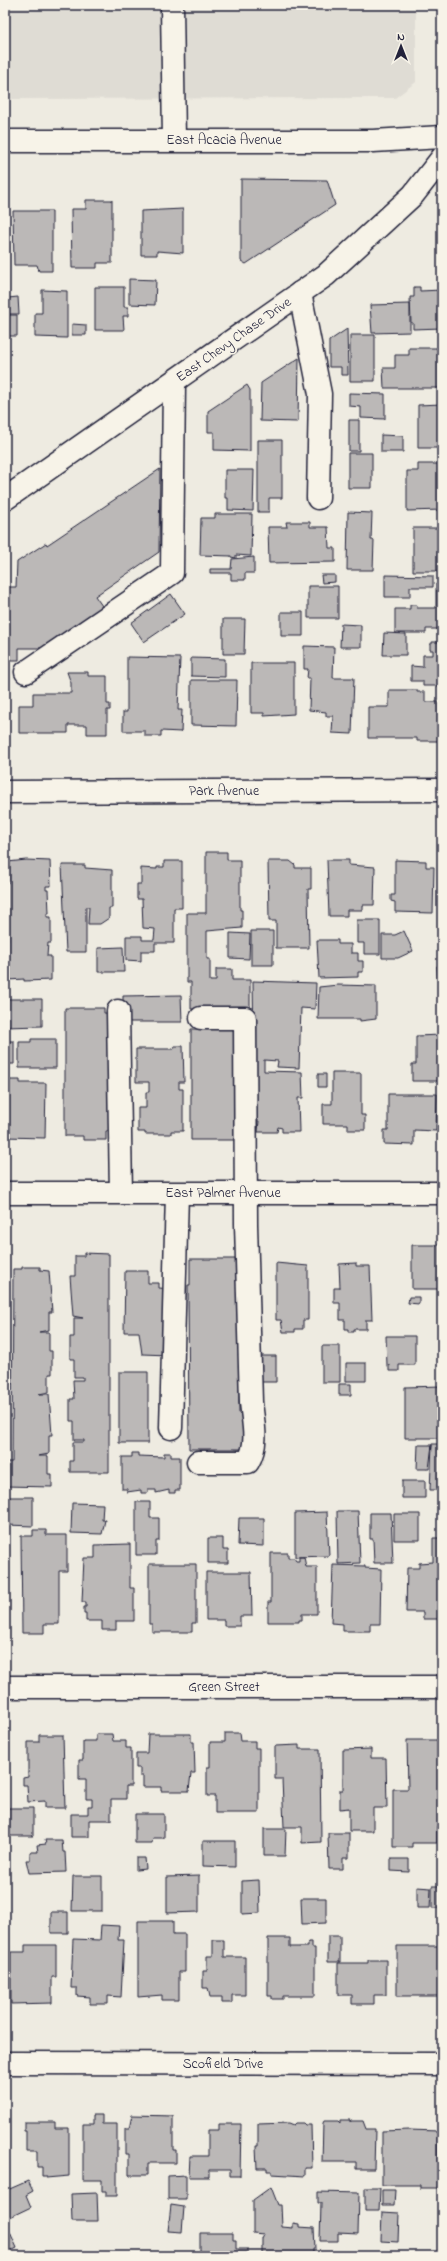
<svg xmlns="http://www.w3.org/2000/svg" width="447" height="2261" viewBox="0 0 447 2261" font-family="'Indie Flower',sans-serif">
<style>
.built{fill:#dfdcd4}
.building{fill:#bbb8b7;stroke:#22223b}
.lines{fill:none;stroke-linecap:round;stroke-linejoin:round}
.minor-casing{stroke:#22223b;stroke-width:25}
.major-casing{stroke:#22223b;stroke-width:25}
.minor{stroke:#f7f3e8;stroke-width:22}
.major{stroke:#f7f3e8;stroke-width:22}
.labels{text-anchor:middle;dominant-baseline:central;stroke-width:3.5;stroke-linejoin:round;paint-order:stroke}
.street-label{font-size:14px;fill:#22223b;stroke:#f7f3e8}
</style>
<rect width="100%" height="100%" fill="#eeebe1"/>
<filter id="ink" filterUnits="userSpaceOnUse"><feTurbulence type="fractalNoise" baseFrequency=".025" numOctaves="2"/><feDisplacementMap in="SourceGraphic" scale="8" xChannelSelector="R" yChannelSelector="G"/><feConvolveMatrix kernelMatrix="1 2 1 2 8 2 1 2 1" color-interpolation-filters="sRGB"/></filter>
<g filter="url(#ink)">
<path class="built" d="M5,5H416V82L395,98L5,99Z"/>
<path class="building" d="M241,179L327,180L335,205L246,264L241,261Z
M86,200H112V263H97V268H72L71,209H86Z
M183,209V253L157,251V255H141V211Z
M13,211H52V271H39L37,265H14Z
M129,279L156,280L155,305L129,304Z
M95,287H124V307H128V316H123L124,330H95Z
M414,287H420V291L442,290V328L413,329V323H411L410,297H414Z
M42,290L67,291V338L35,337V313H42Z
M18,297L19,314H8V298Z
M410,304V332L372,333L370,305Z
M5,314H7V335H5Z
M8,315H17V336H8Z
M72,324L86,325V335H72Z
M347,329L348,375H341V367H329V341Z
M350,335H375V381H350Z
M409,348H442V388H384L383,368H395V355H409Z
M299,358L298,422L260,421L261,383Z
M247,385L250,390V451L214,450V432H208V411Z
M349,393L385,394V419L361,418V407L349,406Z
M442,404V448H418V405Z
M349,420H359V451H349Z
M381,435L403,436V452H381Z
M258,440H282V498H269V512H258Z
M348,453H372V488H348Z
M418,464H442V510L407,511V471H418Z
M160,469L159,552L95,596L107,613L54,648H19V660H5V587H16L17,562L46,543L47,545Z
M225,470H254L253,511L228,510V498H225Z
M348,512L372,513L371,540H374L373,570H347Z
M215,514H252L251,556L236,555V558L231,557V556L200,555L201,518H215Z
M286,522H310V527H328L329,548H335V562L269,563L268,527H287Z
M413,528H442V571H413Z
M254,557V573H245V580H231V573H210V569H231L232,559Z
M321,575H335V582L322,583Z
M385,575L433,576V587H410V597H385Z
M436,584H442V629H426V633H395V609H410V605H417V608H436Z
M308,586H338V618H308Z
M171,594L185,614L144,642L131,623Z
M281,612H303V636H281Z
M223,619H245L244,654H223Z
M341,624L361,625V647H340Z
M384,633L406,634V655H383Z
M432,642H442V686H423V681H411V666L423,667V655H433V650H430V644H432Z
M304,646L334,647L333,678H354L352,734L332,733L333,716H326V712L309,710L310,678H307L308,669H304Z
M127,657L180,658L178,710H182L181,732L161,731V736H145V731H123V712H127Z
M191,658L225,659V677L191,676Z
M251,663H294V714L264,716V713H251Z
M67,672H88V676H107V704H110V710H107V734H87V725H68V733H19V705H33V693H71V683Z
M191,680H237L236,726L191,725Z
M389,690H417V692H425V702H442V741H417V738H368V707H389Z
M206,852H227V860H240V910H242V928L207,931V959H210V981H216V969H232V980H250V1009H191V982H187V913H206Z
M26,860L50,861L51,886H46V890H48L49,913H47V917H51V943H48L47,956H51V980L24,981V979L8,980L7,958H5V940H8L7,919H5V883H8V862Z
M327,860H349V865L375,867L374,905H363V910H347V916H329Z
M395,860L426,861V867H434L433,913L395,912V902L391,901V895H395Z
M164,861H182V908H174V943H155V951H141V961L126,960V936H142V940H154L155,929L143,928L142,899H137V884H141V868L157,869V867H164Z
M268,861H290L295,865V868H311V889H308L309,948H276V921H269Z
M62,865H85V868L112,870V908H109V918L100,924H88L89,907H86V952H66Z
M357,920H380V954H364V943H357Z
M251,931H273V965H251Z
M404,931L413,951L398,958H382V935H395Z
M230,933L250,934L249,959L230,958Z
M317,940H338V944H351V953H358V961H363V972H358V977L319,978Z
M123,947L124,972H98V948Z
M437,966H442V987H438Z
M253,981L316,983L315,1009L301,1008L299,1068L277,1067L278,1061L264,1060V1071L302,1072L303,1098H298L299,1132H282V1128L278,1127L277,1132H258L259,1121H255Z
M338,985L376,986V1019L360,1021V1019H318L319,987Z
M181,995L182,1022H123V996Z
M5,999H42V1026L5,1027Z
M65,1008H104V1013H110V1131H106V1140H83V1136H65Z
M191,1029H238L242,1140H191Z
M442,1035V1081H412V1064H416V1036Z
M31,1039H56V1068H19V1042H31Z
M5,1041H14V1064H5Z
M174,1046H183L184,1082H179V1089H183V1131H171V1134H145V1132H138V1108H146V1092H149V1082H136V1049H174Z
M332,1073H361V1115H365V1130H348V1124H323V1104H332Z
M318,1074H326V1087H318Z
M7,1080H20V1083H46L45,1138L5,1137V1088H7Z
M388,1094H437L436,1131L414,1130V1145L384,1144V1130H388Z
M412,1245H442V1289H412Z
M84,1253L109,1254V1472H70V1461H73V1442H84V1440H74V1421H70V1399H74L73,1380H83V1377H74V1359H70V1337H74V1318H83L73,1316L70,1276H75V1256H84Z
M190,1259H243V1389H239V1414H245L252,1449H189L188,1285H190Z
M276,1263L308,1266V1320H303V1329H295V1332H283L281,1320H276Z
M356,1263V1266H370L372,1320H366V1329H354V1332H348V1329H345V1320H340V1303H334V1288H340L339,1264Z
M22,1267H40V1270L49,1271L52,1312H49V1330L39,1332H49V1351H52V1374H49V1392L39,1394H49L52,1435H49V1454L38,1456H48V1474H52V1487L5,1486V1462H12L13,1269H22Z
M125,1271H148V1283H159V1288L171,1289L169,1355L142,1354L139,1332H124Z
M409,1297H419V1304L408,1303Z
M386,1336H415V1365H399V1371H389V1365L387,1366Z
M322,1346H340V1382H322Z
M258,1356H276V1382H258Z
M346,1363H366V1381H346Z
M119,1372H148V1443H119Z
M339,1384H351V1395H339Z
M442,1386V1438H405V1387Z
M432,1444H442V1490H430Z
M418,1445H432L429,1469H417Z
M132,1453H138V1456L164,1457V1453H171V1457H180V1490H175V1493H169V1490L156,1493V1490H148V1493H141V1490L127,1492V1489H122V1457H132Z
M402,1481H425V1498H402Z
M7,1497H33V1526L7,1525Z
M136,1502H150V1518H159V1541H156V1555H136Z
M72,1503L103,1504L102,1520H105L102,1534L71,1533Z
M337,1511H358L360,1563L338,1564Z
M327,1512L329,1556L295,1557V1513Z
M370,1513H391L393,1563H374L373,1539H370Z
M394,1514H420V1540H394Z
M239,1518H264V1546L238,1545Z
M33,1530H46V1535H67V1571H59V1624H44V1633H22L21,1536H33Z
M208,1538H223V1550H228V1563H208Z
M433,1538H442V1619H423V1612H406L407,1568H419V1563L433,1562Z
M130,1544V1588H134V1621H116V1630H102V1621H86V1613H84V1607H86V1602H82L84,1558H95V1545Z
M271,1553H288V1558H294L296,1561H299V1557H304L306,1567H317V1614H302V1620H299V1622H268V1602H271Z
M149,1564H196V1623H192V1632H152V1624H149Z
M333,1565L365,1566V1568L381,1569L380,1624H370V1631H343V1624L331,1623Z
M206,1572H251L252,1616H240V1626H224V1620H206Z
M225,1733H240L241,1741H255V1748H259V1813H215V1796H207V1767H210V1742H225Z
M96,1734H112L113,1741H126V1748H131V1786H126V1799H111V1820H89V1837H71V1814H88V1806H92V1799H86V1779H79V1760H83V1741H96Z
M148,1734H191V1742H194L195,1773H191L189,1791H161V1787H143V1776H140V1768H136V1753H147Z
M39,1735H63L65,1808H45V1801L28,1802L27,1785H23V1778L28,1777V1742H39Z
M407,1740H442V1826H437V1843H412V1847H393V1789H408Z
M299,1745V1749H320L321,1842L302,1843V1827H284L282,1779H275V1746Z
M371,1749V1758H386L387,1808H373V1831H349V1808L340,1809V1790H343V1750Z
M6,1808H33V1836H6Z
M135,1814H164V1838H153L152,1843H135Z
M264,1829H286L285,1856H264Z
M328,1833H349V1858H343V1869H329Z
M45,1840H62L63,1852H65L66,1872L29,1873L26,1860H30V1852H38L37,1845L46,1844Z
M203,1841H235V1867L203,1866Z
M136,1858H145L146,1869L136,1870Z
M391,1859H409V1872L391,1871Z
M73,1876H102V1911H72Z
M199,1876V1912L167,1913V1877Z
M259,1880L260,1913L242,1914V1881Z
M432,1886H442V1908H432Z
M417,1887L431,1888L430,1908H417Z
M301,1898H326V1923L302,1924Z
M51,1912H68V1933H51Z
M138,1921H173V1934H185V1972H179V2000H162V1995L138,1997Z
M101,1925L119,1926L118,1940H124L121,1997L108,1996V2004H90V1997L77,1996V1988H71L73,1939L100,1940Z
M328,1936H340V1962H328Z
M268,1938H290V1947H308V1942H312V1948H315V1996H283V1999H272V1996H268Z
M213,1940H224V1957H245V1995H232V2003H222V1997H210L208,1988H203V1971H207V1956H213Z
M25,1945H56V1977H52V2003L11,2004V1952H25Z
M397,1946H442V1996H397Z
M368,1960H386V1995H374V2004H352V1995H338V1963H368Z
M5,2111L8,2119L5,2120Z
M93,2115H102V2124H117V2196H106V2191H102V2180H83V2124H93Z
M132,2115L173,2116V2150H176V2163H148V2175H129V2154H125V2129H129Z
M340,2120H350V2123L351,2121H363L366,2129H375L374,2169H356V2162H322L323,2123L324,2121H338L340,2123Z
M24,2122H55V2128H69V2176L46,2178V2176H42V2167H37V2151H26V2131H24Z
M289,2123L294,2125L296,2123H303L305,2125H311L312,2168H305V2176L272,2174V2171H267V2168H257L256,2146H258V2124Z
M219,2124H241L240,2176H230V2170H209V2177H189L190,2156H208V2130H219Z
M409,2130L438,2131V2167H441L438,2188H420V2185H382V2131Z
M186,2175V2199H168V2176Z
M28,2181L33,2191L26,2195L31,2207L10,2217L5,2207V2191Z
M271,2187L278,2205H281L282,2227L293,2228V2223L299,2224V2227L314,2228L315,2249H313V2256H262V2238L264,2234L253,2233V2200Z
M365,2188H380L379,2211H365Z
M382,2190H395L394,2205H382Z
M318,2192L359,2193L358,2234L338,2233V2241H320L321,2203H318Z
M97,2193L98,2221H72L71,2194Z
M171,2205L184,2207L182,2232L168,2231Z
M382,2212L399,2213L398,2242L381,2241Z
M9,2230L17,2248L5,2254V2232Z
M200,2233H233V2240H236V2249H247V2256H200Z"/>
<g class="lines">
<g class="minor-casing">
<path id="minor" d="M172,5L174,140
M5,141H373L442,137
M300,293L320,394L318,498
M26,672L172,573L174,382
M5,792L442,790
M118,1011L121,1193
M5,1193H442
M171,1428L177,1193
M198,1462H248C259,1443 253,1423 251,1402L246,1224L245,1018H201
M5,1687H442
M5,2063L442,2064"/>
</g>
<g class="major-casing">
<path id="major" d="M5,499L326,275L413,195L442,158"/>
</g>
<use href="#minor" class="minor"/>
<use href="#major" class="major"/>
</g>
</g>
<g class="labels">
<g class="street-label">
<text x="224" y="140">East Acacia Avenue</text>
<text transform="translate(234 340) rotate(-35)">East Chevy Chase Drive</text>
<text x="224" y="791">Park Avenue</text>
<text x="223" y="1193">East Palmer Avenue</text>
<text x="224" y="1687">Green Street</text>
<text x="223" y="2064">Scofield Drive</text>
</g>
</g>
<rect width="447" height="2261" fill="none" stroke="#f7f3e8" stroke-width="20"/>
<rect x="10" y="10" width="427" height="2241" fill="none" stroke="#22223b" stroke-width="1.5" filter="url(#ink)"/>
<g transform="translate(401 46)" stroke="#f7f3e8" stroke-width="3" paint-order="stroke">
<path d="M0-3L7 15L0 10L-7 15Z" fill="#22223b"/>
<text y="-6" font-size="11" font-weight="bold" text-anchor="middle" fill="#22223b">N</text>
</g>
</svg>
